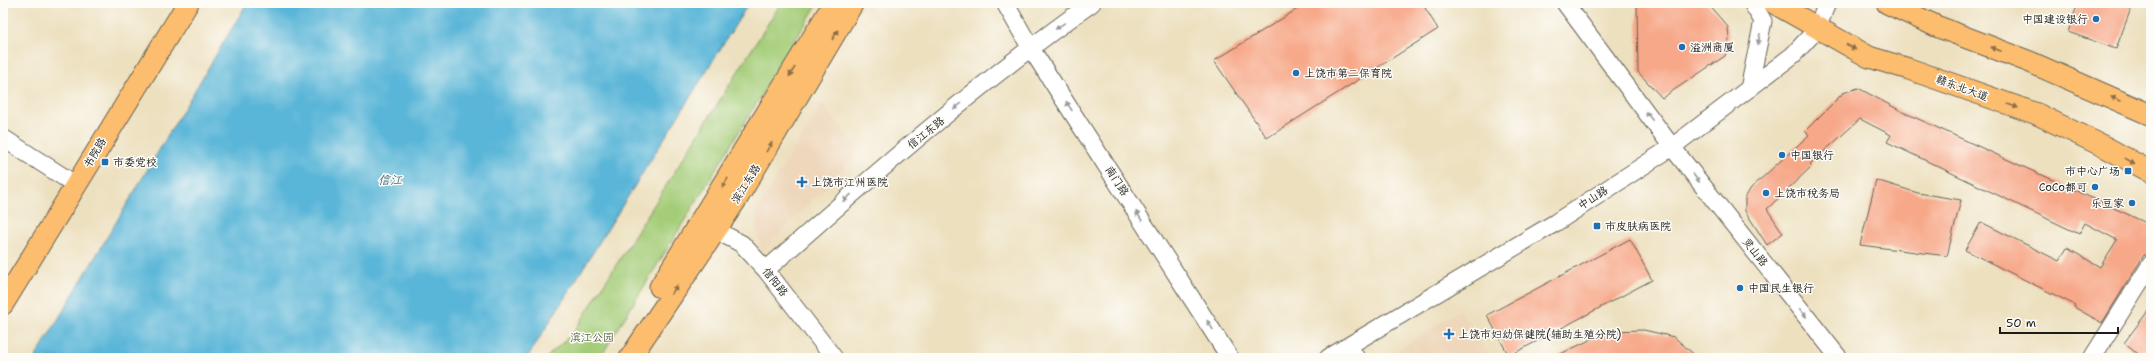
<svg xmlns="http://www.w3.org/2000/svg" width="2154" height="361" font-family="'Shantell Sans','LXGW WenKai TC',sans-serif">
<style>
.built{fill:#eed7bb}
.green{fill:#a5cd79;stroke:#60744a}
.water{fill:#5ab6d8;stroke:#3b697a}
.building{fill:#f7a889}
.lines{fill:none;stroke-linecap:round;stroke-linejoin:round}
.minor-casing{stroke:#656155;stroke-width:19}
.major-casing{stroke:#656155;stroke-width:23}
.minor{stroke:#fff;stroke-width:17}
.major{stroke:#fcbd6e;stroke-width:21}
.oneway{fill:#999}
.oneway2{fill:#8c6c45}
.poi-dot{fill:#1f6fb2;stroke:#fdfcf7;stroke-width:1.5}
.labels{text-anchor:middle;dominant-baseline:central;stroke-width:3;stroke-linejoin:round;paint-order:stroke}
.poi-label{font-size:11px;fill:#1c1c1c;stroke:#fdfcf7;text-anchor:start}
.street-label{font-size:11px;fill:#1c1c1c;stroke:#fdfcf7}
.park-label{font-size:11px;fill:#4c5a3d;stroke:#fdfcf7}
.water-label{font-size:12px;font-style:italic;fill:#386171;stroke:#fdfcf7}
</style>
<rect width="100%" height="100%" fill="#fdfcf7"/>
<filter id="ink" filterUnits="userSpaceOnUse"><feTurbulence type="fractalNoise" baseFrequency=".025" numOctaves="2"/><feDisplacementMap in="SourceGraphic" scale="8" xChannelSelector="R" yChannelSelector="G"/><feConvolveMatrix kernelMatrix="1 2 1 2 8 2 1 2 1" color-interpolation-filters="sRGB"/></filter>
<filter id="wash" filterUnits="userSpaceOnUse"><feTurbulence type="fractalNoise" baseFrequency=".012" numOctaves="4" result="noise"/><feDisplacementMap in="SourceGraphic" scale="16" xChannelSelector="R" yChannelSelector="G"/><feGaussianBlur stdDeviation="0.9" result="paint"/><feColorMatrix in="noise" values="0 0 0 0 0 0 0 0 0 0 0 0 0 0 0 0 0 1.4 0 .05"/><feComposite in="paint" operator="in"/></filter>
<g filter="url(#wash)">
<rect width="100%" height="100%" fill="#ede0bf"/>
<!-- built -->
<path class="built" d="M822,103L860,152L760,253L755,213Z
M1460,310L1491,358H1385Z"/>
<!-- green -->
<path class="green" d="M781,3H818L600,358H546L574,332Z"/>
<!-- water -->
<path class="water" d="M247,3H749L527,358H35Z"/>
<g id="blocks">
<!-- building -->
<path class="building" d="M1307,3H1422L1438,29L1267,138L1214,61Z
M1637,3H1707L1728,27L1729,39L1725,56L1662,98L1638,72Z
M2078,3H2133L2116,49L2068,32Z
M1858,88L1903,112L2151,225V250L2148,255H2144L2102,323L2074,307L2075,305L1965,250L1981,222L2059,261L2067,248L2100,267L2117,240L2085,223L2079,234L1887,142L1891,135L1860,119L1810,164L1812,166L1767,209L1783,233L1767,245L1745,211V198L1751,188L1809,135L1805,131L1843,93Z
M1876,180L1918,193L1961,200L1947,256L1860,245Z
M1630,239L1652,280L1509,356L1487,315Z
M2151,307V358H2142L2124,343Z
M1644,330L1674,337L1698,358H1552L1609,331Z"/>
</g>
</g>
<g filter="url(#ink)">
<use href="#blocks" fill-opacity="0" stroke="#656155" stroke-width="1"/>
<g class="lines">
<defs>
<path id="minor" d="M1005,3L1030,47L1230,358
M1565,3L1672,147L1839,358
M1749,89L1763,21L1752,3
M3,138L76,185
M706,225L742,244L766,270L834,358
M766,270C871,177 977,84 1092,3
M1349,346L1356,358
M1328,358L1555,223L1672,147L1793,55L1817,29L1827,3
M2092,358L2151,264"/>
<path id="major" d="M1774,3L1869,57L1909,69L2037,114L2107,148L2151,172
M1887,3L1936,26L2030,62L2151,115
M660,287L834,3
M3,304L188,3
M630,358L738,197L853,3"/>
</defs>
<!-- minor casing -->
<use href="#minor" class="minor-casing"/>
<!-- major casing -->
<use href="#major" class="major-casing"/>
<!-- minor -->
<use href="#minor" class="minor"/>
<!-- major -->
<use href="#major" class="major"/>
</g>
<!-- one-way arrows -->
<defs><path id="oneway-solid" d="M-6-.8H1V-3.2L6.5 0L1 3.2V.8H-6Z"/></defs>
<g class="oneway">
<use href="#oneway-solid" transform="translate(1060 26) rotate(145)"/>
<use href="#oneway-solid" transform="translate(1759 39) rotate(101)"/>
<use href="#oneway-solid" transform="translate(958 106) rotate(141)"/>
<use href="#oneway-solid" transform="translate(1069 106) rotate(-123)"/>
<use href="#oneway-solid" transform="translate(1649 116) rotate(-127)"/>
<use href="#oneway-solid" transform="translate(1696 178) rotate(52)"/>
<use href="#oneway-solid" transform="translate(847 198) rotate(139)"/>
<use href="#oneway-solid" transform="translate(1139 216) rotate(-123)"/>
<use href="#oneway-solid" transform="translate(1803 313) rotate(52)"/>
<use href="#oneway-solid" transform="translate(1210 325) rotate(-123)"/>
</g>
<g class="oneway2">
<use href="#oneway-solid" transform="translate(835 35) rotate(-60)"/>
<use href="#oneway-solid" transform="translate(1851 47) rotate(29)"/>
<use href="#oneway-solid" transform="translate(1996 49) rotate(-159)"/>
<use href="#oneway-solid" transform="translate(792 72) rotate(121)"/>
<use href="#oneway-solid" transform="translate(2116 99) rotate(-157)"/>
<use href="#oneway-solid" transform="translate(2013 106) rotate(20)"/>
<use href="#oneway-solid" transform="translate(769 147) rotate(-59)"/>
<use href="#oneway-solid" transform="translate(2130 161) rotate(29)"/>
<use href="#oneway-solid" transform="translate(725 183) rotate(121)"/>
<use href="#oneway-solid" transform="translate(674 290) rotate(-56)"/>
</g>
</g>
<!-- markers -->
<g class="poi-dot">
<circle cx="2096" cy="19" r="4"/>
<circle cx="1682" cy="47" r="4"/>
<circle cx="1296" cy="73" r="4"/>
<circle cx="1782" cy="155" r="4"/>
<rect x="101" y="158" width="8" height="8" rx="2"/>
<rect x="2124" y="167" width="8" height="8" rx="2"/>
<path d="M800 176h4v4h4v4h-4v4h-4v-4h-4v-4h4z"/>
<circle cx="2095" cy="187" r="4"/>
<circle cx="1766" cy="193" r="4"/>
<circle cx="2132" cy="203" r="4"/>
<rect x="1593" y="222" width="8" height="8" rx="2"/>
<circle cx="1740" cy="288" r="4"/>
<path d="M1447 328h4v4h4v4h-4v4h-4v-4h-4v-4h4z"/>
</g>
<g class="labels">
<!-- poi labels -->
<g class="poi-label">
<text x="2088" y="19" text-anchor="end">中国建设银行</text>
<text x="1690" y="47">溢洲商厦</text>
<text x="1304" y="73">上饶市第二保育院</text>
<text x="1790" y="155">中国银行</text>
<text x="113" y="162">市委党校</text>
<text x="2120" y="171" text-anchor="end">市中心广场</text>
<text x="811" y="182">上饶市江州医院</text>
<text x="2087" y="187" text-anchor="end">CoCo都可</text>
<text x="1774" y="193">上饶市税务局</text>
<text x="2124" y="203" text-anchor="end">乐豆家</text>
<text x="1605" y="226">市皮肤病医院</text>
<text x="1748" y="288">中国民生银行</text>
<text x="1458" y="334">上饶市妇幼保健院(辅助生殖分院)</text>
</g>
<!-- street labels -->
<g class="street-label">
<text transform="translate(1962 88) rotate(20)">赣东北大道</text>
<text transform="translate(926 133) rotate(-39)">信江东路</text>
<text transform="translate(95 153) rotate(-59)">书院路</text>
<text transform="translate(1117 181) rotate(57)">南门路</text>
<text transform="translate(746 184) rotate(-58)">滨江东路</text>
<text transform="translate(1593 198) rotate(-33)">中山路</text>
<text transform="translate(1755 252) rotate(52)">灵山路</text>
<text transform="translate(775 282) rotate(52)">信阳路</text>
</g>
<!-- park labels -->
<g class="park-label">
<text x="592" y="337">滨江公园</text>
</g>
<!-- water labels -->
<g class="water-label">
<text x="390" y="180">信江</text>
</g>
</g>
<!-- margin -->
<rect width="2154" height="361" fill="none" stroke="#fdfcf7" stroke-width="16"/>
<!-- scale -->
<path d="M2000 327v6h118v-6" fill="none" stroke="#1c1c1c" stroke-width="2"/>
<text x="2006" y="327" font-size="12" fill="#1c1c1c" stroke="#fdfcf7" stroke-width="3" paint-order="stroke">50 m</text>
</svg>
